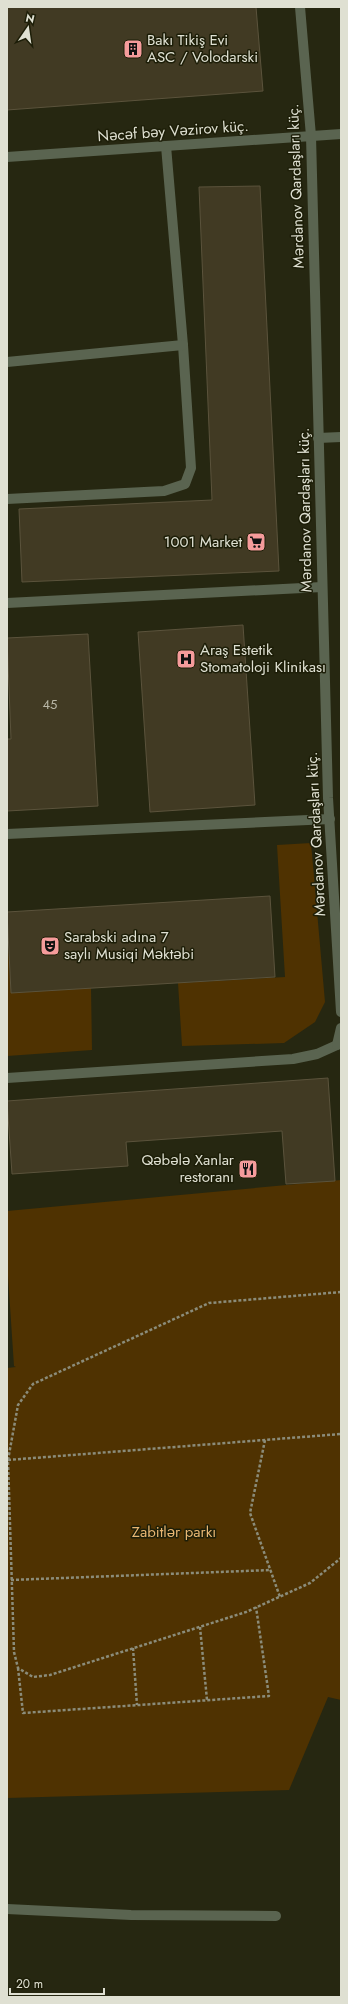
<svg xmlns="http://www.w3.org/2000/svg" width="348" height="2004" font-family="Jost,sans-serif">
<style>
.green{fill:#4f3201}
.building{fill:#413a23;stroke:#5b533c}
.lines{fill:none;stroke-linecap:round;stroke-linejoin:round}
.path{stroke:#8b8c7a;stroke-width:2.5;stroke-dasharray:3 2;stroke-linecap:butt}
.lane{stroke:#5a6450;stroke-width:10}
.street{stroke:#5a6450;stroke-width:10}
.labels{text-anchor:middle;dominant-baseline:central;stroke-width:3;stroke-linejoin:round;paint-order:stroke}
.number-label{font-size:13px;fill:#b8b6a6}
.poi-label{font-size:15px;fill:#dfe0d2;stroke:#1d1e08;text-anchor:start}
.street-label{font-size:15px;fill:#dfe0d2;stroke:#1d1e08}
.park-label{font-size:15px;fill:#e9b773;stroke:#1d1e08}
</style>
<rect width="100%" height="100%" fill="#262711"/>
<!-- green -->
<path class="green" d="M311,843L325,1002L315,1022L284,1043L182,1046L178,983L285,977L277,845Z
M7,929L11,993L91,988L92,1050L7,1056Z
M341,1180V1700L328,1697L289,1790L7,1798V1368L16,1367L14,1366L7,1261V1211Z"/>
<!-- building -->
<path class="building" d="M7,7H256L263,91L7,110Z
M260,186L279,571L22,582L19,509L212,500L199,187Z
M243,625L255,805L150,812L138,632Z
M88,634L98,806L7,811V739H11L7,638Z
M270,896L275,977L11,993L7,912Z
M328,1078L335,1181L286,1184L282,1131L126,1142L128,1166L12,1174L7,1101Z"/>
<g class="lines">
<!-- path -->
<path class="path" d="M341,1292L209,1303L33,1384L18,1405L8,1460L14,1652L18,1668L33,1677L50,1675L246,1612L310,1583L341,1558
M265,1440L250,1513L280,1597
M8,1460L341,1434
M11,1580L271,1570
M200,1627L207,1700
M133,1648L137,1705
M18,1668L23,1713L269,1696L256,1607"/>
<!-- lane -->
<path class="lane" d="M318,438L341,437
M7,499L164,491L185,484L191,468L183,345L166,146
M7,603L322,587
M7,834L330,819
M7,1078L293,1059L317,1054L337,1045
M7,1909L131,1915L276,1916"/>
<!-- street -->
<path class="street" d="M300,7L311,136L328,798L341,1012
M7,157L341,134
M7,362L183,345
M337,1045L341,1028"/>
</g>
<!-- icons -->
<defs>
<symbol id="building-square" viewBox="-11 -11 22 22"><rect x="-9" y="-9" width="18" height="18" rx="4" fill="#f59b9b" stroke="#1d1e08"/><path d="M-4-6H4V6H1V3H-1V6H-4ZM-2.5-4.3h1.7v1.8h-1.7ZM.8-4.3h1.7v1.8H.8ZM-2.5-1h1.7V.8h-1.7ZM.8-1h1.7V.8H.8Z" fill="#111"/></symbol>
<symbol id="supermarket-square" viewBox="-11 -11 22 22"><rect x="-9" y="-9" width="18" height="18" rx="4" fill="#f59b9b" stroke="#1d1e08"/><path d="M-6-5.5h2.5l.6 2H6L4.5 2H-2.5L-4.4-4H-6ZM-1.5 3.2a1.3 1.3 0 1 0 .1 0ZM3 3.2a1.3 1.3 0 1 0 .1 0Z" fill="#111"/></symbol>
<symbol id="hospital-square" viewBox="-11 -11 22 22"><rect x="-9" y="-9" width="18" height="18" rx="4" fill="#f59b9b" stroke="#1d1e08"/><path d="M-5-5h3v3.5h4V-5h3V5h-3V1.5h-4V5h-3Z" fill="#111"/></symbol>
<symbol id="theatre-square" viewBox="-11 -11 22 22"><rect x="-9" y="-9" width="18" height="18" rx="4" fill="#f59b9b" stroke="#1d1e08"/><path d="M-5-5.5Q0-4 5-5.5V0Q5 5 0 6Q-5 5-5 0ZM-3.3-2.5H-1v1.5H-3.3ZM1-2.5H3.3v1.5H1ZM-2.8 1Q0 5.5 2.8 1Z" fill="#111"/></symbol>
<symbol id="restaurant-square" viewBox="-11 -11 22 22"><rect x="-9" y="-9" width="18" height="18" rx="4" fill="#f59b9b" stroke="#1d1e08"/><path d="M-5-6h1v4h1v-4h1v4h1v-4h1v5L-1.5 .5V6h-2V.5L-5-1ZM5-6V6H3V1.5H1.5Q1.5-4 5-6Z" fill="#111"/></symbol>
</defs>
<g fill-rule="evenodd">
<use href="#building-square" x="122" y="38" width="22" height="22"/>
<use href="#supermarket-square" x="245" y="531" width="22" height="22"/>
<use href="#hospital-square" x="175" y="648" width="22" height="22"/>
<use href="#theatre-square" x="39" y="935" width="22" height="22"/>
<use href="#restaurant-square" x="237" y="1158" width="22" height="22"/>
</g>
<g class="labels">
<!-- number labels -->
<g class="number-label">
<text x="50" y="704">45</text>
</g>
<!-- poi labels -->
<g class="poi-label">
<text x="147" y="40">Bakı Tikiş Evi<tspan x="147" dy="17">ASC / Volodarski</tspan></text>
<text x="242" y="542" text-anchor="end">1001 Market</text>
<text x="200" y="650">Araş Estetik<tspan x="200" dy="17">Stomatoloji Klinikası</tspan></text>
<text x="64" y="937">Sarabski adına 7<tspan x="64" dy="17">saylı Musiqi Məktəbi</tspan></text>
<text x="234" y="1160" text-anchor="end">Qəbələ Xanlar<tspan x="234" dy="17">restoranı</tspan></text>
</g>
<!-- street labels -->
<g class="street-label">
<text transform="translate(173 131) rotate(-4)">Nəcəf bəy Vəzirov küç.</text>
<text transform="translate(296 186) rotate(-92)">Mərdanov Qardaşları küç.</text>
<text transform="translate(305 510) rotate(-91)">Mərdanov Qardaşları küç.</text>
<text transform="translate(316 834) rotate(-93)">Mərdanov Qardaşları küç.</text>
</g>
<!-- park labels -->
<g class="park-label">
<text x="174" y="1532">Zabitlər parkı</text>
</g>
</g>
<!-- border -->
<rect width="348" height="2004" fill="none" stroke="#dfe0d2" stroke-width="16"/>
<!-- north arrow -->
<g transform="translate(28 28) rotate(13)" stroke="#1d1e08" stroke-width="3" paint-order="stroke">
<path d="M0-3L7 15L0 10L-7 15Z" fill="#dfe0d2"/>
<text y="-6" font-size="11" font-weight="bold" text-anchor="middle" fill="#dfe0d2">N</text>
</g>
<!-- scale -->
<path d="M10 1988v6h94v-6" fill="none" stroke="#dfe0d2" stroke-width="2"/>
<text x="16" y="1988" font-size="12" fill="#dfe0d2" stroke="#1d1e08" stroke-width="3" paint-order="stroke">20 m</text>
</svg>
